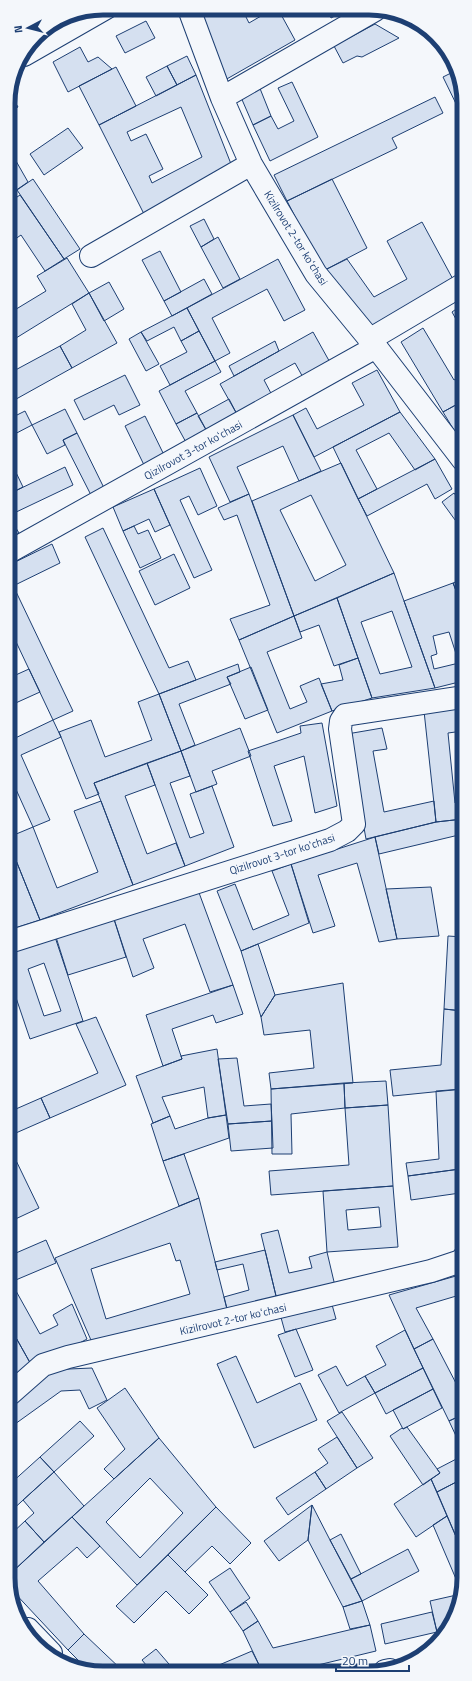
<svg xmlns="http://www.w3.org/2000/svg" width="472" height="1681" font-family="'Titillium Web',sans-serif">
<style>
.building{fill:#d5e0f0;stroke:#1d3f73;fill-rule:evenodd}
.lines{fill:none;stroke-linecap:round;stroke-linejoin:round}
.street-casing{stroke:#1d3f73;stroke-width:24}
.secondary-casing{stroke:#1d3f73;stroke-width:24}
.street{stroke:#f4f7fb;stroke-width:22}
.secondary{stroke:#f4f7fb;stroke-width:22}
.labels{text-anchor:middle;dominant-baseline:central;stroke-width:3;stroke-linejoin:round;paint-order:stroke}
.street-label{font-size:11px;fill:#1d3f73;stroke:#f4f7fb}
.rim{fill:none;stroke:#1d3f73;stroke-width:5}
</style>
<rect width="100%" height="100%" fill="#f4f7fb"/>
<!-- building -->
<path class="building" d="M200,9H242L249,23L273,9H278L295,40L225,80Z
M327,9L347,10L331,18Z
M146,21L155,38L125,53L116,36Z
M375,24L399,38L362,57L357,56L343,63L334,46Z
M80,47L88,62L98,57L112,69L68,92L53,62Z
M187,56L196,75L177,85L167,66Z
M167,66L177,85L156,96L146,77Z
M116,67L136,106L99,125L79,86Z
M455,71L462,85V116L443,77Z
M196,75L233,169L144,214L99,125ZM181,107L202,157L152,183L149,176L163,169L146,134L131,141L127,132Z
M292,82L318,137L270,161L253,125L271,116L278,129L294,121L278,88Z
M259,86L271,116L253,125L240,95Z
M9,92L18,107L8,112V97Z
M435,97L443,113L392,138L397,148L287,201L274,175Z
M68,128L83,148L44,175L30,154Z
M8,147L28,182L12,193L8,186Z
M33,179L80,249L64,259L17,190Z
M332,179L367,248L323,271L287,201Z
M20,195L64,259L45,271L21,235L8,244V203Z
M204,219L214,239L201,247L190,226Z
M422,222L455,283L368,330L323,271L347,259L374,297L407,279L387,241Z
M218,237L240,279L223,288L201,247Z
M160,251L181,292L164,301L142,260Z
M67,258L89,293L8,343V314L46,291L37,276Z
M278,259L305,310L284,321L267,289L212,318L230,353L215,361L187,308Z
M204,279L212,294L172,316L164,301Z
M109,282L124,309L104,321L89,293Z
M89,293L117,343L72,368L60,346L86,330L72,304Z
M462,305V330L452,312Z
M187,308L199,331L181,341L174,327L147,341L141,332Z
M423,328L454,380L463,375V401L443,412L401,342Z
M199,331L215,361L170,385L160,366L187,352L181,341Z
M141,332L159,364L146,371L129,339Z
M313,332L332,366L305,381L295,363L264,380L274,399L239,418L220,384Z
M275,341L279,351L234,376L229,366Z
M60,346L72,368L9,403L8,374Z
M215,361L221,372L185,391L197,413L176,424L159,391Z
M377,370L400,412L314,457L293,415L306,408L317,429L364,405L352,383Z
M125,375L140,405L119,415L114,405L84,420L74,400Z
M229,399L239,418L209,435L198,416Z
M463,401V445L443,412Z
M65,409L77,433L63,440L65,445L47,454L32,425Z
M25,411L32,425L9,437V419Z
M400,412L435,459L415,470L389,433L356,450L377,489L358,499L333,447Z
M197,413L209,435L188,446L176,424Z
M293,415L321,471L299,481L283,446L237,467L249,494L230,502L209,457Z
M145,416L165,457L145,467L125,426Z
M77,433L106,492L93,499L63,440Z
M9,458L23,487L9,494Z
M435,459L452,489L435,499L427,484L367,516L358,499Z
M341,463L394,573L294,616L252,501ZM311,495L346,565L315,581L280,510Z
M65,467L73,485L12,514L9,507V494Z
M200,468L217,506L198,515L189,496L180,500L212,570L194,578L154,489Z
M154,489L170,525L155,532L149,519L123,531L113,507Z
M454,493L463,505V520L458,524L442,502Z
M249,494L294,616L239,640L230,619L270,605L237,515L224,520L218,508Z
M11,520L19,533L9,540V522Z
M134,526L138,534L148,530L161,558L140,568L123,531Z
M103,528L169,668L188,661L196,680L159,694L85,537Z
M52,544L60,563L13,586L9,577V565Z
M174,554L190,588L155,605L139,571Z
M394,573L435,688L372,698L337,598ZM392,611L412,667L380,674L361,622Z
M9,577L73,711L53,720L9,627Z
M463,579V608L453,583Z
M453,583L463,608V681L435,688L404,601ZM449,632L459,663L434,669L431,656L437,654L433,636Z
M337,598L358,658L334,666L319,625L300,632L294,616Z
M294,616L302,638L267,652L290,709L307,702L300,686L319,678L332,711L277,733L239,640Z
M358,658L372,698L332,711L321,684L343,680L339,665Z
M238,664L240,672L227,677L231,684L179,704L195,745L181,751L159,694Z
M251,667L268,710L245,719L227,677Z
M29,669L40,692L9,706V678Z
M159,694L181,751L94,783L99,794L86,799L59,732L91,720L105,757L152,740L138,702Z
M463,707V731L448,733L455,803L463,802V819L436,822L424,711Z
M53,720L61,737L21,755L50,820L33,827L9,774V741Z
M322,723L337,806L315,813L304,756L274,766L292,821L273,826L248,751L301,733L300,726Z
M240,728L251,756L212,771L217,784L196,792L181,751Z
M382,728L387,749L373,751L384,812L434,801L436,822L366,839L347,734Z
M181,751L190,776L170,783L190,838L204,833L190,794L212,786L234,847L185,866L147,763Z
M147,763L155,785L125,796L147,854L176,843L185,866L133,885L94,783Z
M101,801L133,885L40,920L9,843V837L33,827L57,888L98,872L74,811Z
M463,819V834L379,854L375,837L436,822Z
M375,837L397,939L379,942L357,863L318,875L335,926L313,933L291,864Z
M9,843L40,920L9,930V905L15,904L9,891Z
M291,864L309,923L241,951L217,891L235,884L253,930L289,915L272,871Z
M431,887L439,936L397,939L386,889Z
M198,890L233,985L210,992L185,924L143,939L154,968L133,977L113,916Z
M113,916L126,957L68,975L55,934Z
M54,934L83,1021L30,1039L9,977V949ZM44,963L61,1011L44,1016L28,969Z
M448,936L463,937V1011L444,1009Z
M258,944L275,995L261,1017L241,951Z
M343,983L353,1083L271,1089L269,1073L314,1068L310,1030L264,1035L261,1017L275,995Z
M233,985L243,1014L216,1023L213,1015L172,1029L182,1059L163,1066L146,1015Z
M444,1009L463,1011V1089L393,1096L390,1070L441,1065Z
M96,1017L126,1085L50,1118L41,1098L98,1073L76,1024Z
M217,1049L226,1115L208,1118L204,1087L162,1097L170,1116L153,1123L136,1076L182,1059L181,1056Z
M237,1058L244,1106L271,1104L272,1121L228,1124L218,1059Z
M386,1081L388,1105L345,1108L344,1083Z
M344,1083L345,1108L291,1114L292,1154H272L271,1089Z
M463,1089L460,1169L408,1176L406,1163L439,1159L436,1091Z
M41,1098L50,1118L9,1136V1112Z
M388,1105L393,1186L271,1195L269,1171L349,1165L345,1108Z
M226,1115L229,1138L163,1161L151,1124L170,1116L175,1129L208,1118Z
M272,1121L273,1148L231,1151L228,1124Z
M9,1146L39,1208L9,1222Z
M184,1154L199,1198L179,1206L163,1161Z
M460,1169V1193L411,1200L408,1176Z
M393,1186L398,1247L327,1252L323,1191ZM379,1207L381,1227L348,1230L346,1210Z
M199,1198L228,1313L94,1347L55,1258ZM170,1243L176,1261L180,1260L190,1294L106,1319L91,1269Z
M278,1230L289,1273L312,1268L309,1257L327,1252L335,1286L277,1300L261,1234Z
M46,1240L56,1263L11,1282L40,1334L58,1325L53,1315L72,1304L87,1339L33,1368L10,1327L9,1256Z
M265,1250L277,1300L228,1313L224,1297L249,1290L243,1264L217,1270L215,1262Z
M463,1274V1295V1294L416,1308L433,1339L414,1349L389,1295Z
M331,1301L336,1319L285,1332L280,1314Z
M10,1327L33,1368L10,1386Z
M296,1329L313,1370L295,1377L278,1335Z
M405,1330L423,1368L375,1393L365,1376L386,1365L376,1346Z
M433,1339L459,1389L464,1387V1414L449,1421L414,1349Z
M236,1356L257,1403L300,1383L317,1420L254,1448L217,1364Z
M336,1366L347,1386L365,1376L375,1393L339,1413L318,1375Z
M92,1368L107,1400L89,1409L80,1390L61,1391L15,1424L10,1418V1397L46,1370Z
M423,1368L433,1389L386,1414L375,1393Z
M125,1388L159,1438L114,1479L104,1469L125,1449L97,1408Z
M433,1389L442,1408L403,1429L393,1410Z
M342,1412L373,1458L357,1468L327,1421Z
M464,1414V1453L449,1421Z
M80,1421L94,1436L54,1472L40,1457Z
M407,1427L440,1473L423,1485L390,1436L402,1428L403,1429Z
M337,1437L357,1468L326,1489L315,1472L328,1463L318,1449Z
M159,1438L216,1507L137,1585L72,1517ZM150,1478L183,1513L140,1558L106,1522Z
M464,1455V1478L437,1492L431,1479L440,1473L437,1469Z
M40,1457L54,1472L10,1512V1484Z
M54,1472L84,1506L44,1542L25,1521L34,1513L23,1500Z
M315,1472L326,1489L288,1515L276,1498Z
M464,1478L463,1501L464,1555L437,1492Z
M431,1479L447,1516L416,1537L394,1504Z
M312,1505L308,1540L279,1561L264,1541Z
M312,1505L330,1540L362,1601L343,1607L308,1540Z
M216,1507L251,1543L230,1564L212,1546L185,1572L168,1555Z
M447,1516L464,1555V1584L462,1593L433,1525Z
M72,1517L100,1546L87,1558L77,1547L38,1581L84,1634L68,1650L10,1588V1574Z
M25,1521L44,1542L10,1574V1535Z
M341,1534L361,1574L351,1579L330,1540Z
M408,1549L419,1571L362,1601L351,1579Z
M168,1555L208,1595L189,1614L166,1591L134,1623L116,1606Z
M230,1568L250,1598L230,1612L209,1582Z
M461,1594L457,1614L447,1630L437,1632L430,1601Z
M362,1601L370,1625L350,1629L343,1607Z
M246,1602L258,1621L243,1631L230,1612Z
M432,1612L437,1632L385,1644L381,1624Z
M258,1621L273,1648L370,1625L376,1651L293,1671H262L243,1631Z
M84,1634L123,1671H89L68,1650Z
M156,1649L175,1671H151L142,1660Z
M252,1651L261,1669L257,1671H205Z"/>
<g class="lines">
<defs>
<path id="street" d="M189,9L222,98L251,164L316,274L376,347L463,460
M24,55L106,8
M222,98L375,10
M91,256L251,164
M369,340L462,285
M9,552L376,347
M9,942L330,840L347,831L354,824L340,729L341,721L345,715L463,697
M10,1394L43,1365L68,1357L431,1271L461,1261L463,1258"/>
<path id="secondary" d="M28,1629L51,1653
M385,1671L390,1670"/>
</defs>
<!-- street casing -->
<use href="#street" class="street-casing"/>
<!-- secondary casing -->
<use href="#secondary" class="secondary-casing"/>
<!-- street -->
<use href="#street" class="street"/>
<!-- secondary -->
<use href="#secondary" class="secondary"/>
</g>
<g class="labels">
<!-- street labels -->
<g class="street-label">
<text transform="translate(296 238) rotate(58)">Kizilrovot 2-tor koʻchasi</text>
<text transform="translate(193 450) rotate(-29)">Qizilrovot 3-tor koʻchasi</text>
<text transform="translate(282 854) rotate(-18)">Qizilrovot 3-tor koʻchasi</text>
<text transform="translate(233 1319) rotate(-13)">Kizilrovot 2-tor koʻchasi</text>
</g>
</g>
<!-- crop -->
<path d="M0 0H472V1681H0ZM103 15H369A88 88 0 0 1 457 103V1578A88 88 0 0 1 369 1666H103A88 88 0 0 1 15 1578V103A88 88 0 0 1 103 15Z" fill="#f4f7fb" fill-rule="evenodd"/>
<path class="rim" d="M103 15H369A88 88 0 0 1 457 103V1578A88 88 0 0 1 369 1666H103A88 88 0 0 1 15 1578V103A88 88 0 0 1 103 15Z"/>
<!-- north arrow -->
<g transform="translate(28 28) rotate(263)" stroke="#f4f7fb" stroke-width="3" paint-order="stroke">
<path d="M0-3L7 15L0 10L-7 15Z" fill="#1d3f73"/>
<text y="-6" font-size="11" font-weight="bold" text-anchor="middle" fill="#1d3f73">N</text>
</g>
<!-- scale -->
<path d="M336 1665v6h73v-6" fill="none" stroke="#1d3f73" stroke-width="2"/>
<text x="342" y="1665" font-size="12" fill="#1d3f73" stroke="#f4f7fb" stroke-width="3" paint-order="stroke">20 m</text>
</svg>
